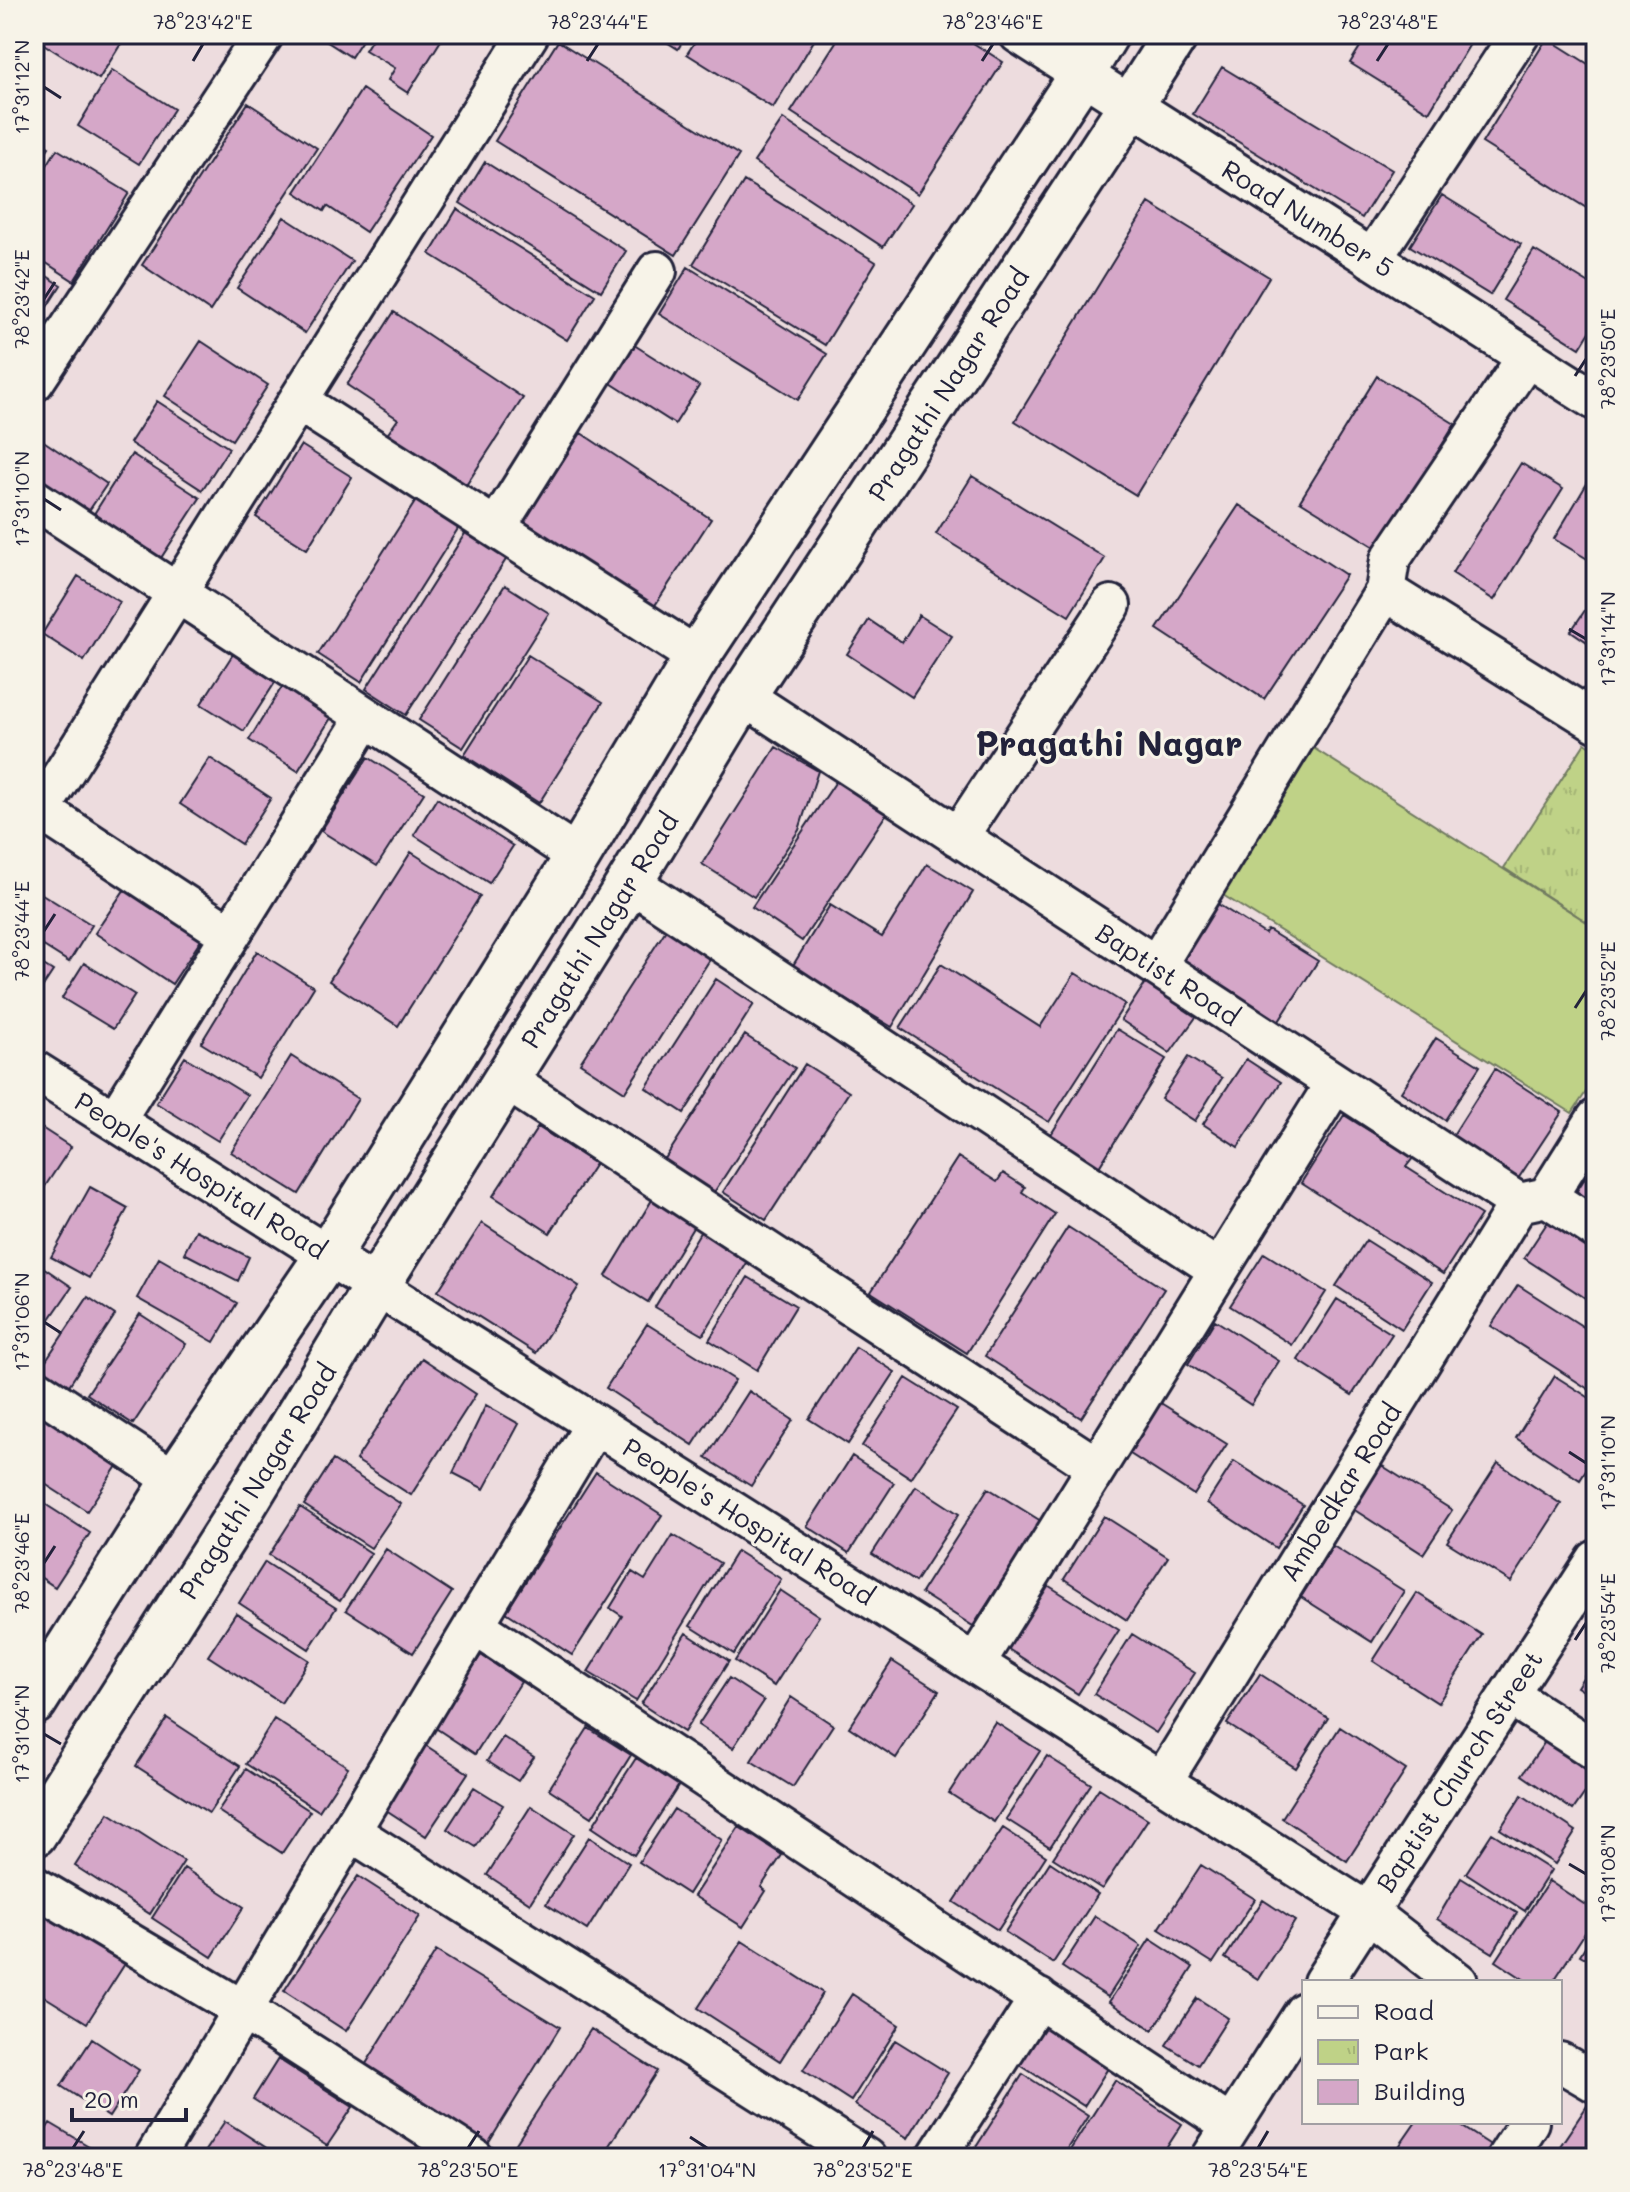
<svg xmlns="http://www.w3.org/2000/svg" width="1630" height="2192" font-family="Mali,sans-serif">
<style>
.park{fill:url(#park-tufts);stroke:#707a61;stroke-width:2}
.pitch{fill:#bfd287;stroke:#707a61;stroke-width:2}
.building{fill:#d5a7c8;stroke:#22223b;stroke-width:2}
.lines{fill:none;stroke-linecap:round;stroke-linejoin:round}
.minor-casing{stroke:#22223b;stroke-width:44}
.major-casing{stroke:#22223b;stroke-width:50}
.minor{stroke:#f7f3e8;stroke-width:38}
.major{stroke:#f7f3e8;stroke-width:44}
.ticks{fill:none;stroke:#22223b;stroke-width:3}
.labels{text-anchor:middle;dominant-baseline:central;stroke-width:6;stroke-linejoin:round;paint-order:stroke}
.street-label{font-size:26px;fill:#22223b;stroke:#f7f3e8}
.district-label{font-size:34px;font-weight:bold;fill:#22223b;stroke:#f7f3e8}
.neatline{fill:none;stroke:#22223b;stroke-width:3}
.ticks-label{font-size:20px;text-anchor:middle;fill:#22223b}
</style>
<defs>
<pattern id="park-tufts" width="24" height="20" patternUnits="userSpaceOnUse" patternTransform="scale(2)"><rect width="24" height="20" fill="#bfd287"/><path d="M3 7l-1-3M5 7V3M7 7l1-3M15 17l-1-3M17 17v-4M19 17l1-3" fill="none" stroke="#a4b475"/></pattern>
</defs>
<rect width="100%" height="100%" fill="#eddcde"/>
<filter id="ink" filterUnits="userSpaceOnUse"><feTurbulence type="fractalNoise" baseFrequency=".0125" numOctaves="2"/><feDisplacementMap in="SourceGraphic" scale="16" xChannelSelector="R" yChannelSelector="G"/><feConvolveMatrix kernelMatrix="1 2 1 2 8 2 1 2 1" color-interpolation-filters="sRGB"/></filter>
<g filter="url(#ink)">
<!-- park -->
<path class="park" d="M1585,743L1596,750V928L1504,868Z"/>
<!-- pitch -->
<path class="pitch" d="M1307,744L1596,928V1077L1572,1113L1218,892Z"/>
<!-- building -->
<path class="building" d="M34,34H127L99,79L34,38Z
M315,34H366L351,57Z
M375,34H445L408,93L388,80L395,68L365,50Z
M654,34H687L678,49Z
M700,34H818L773,108L687,54Z
M841,34H959L1003,62L918,194L791,112Z
M1368,34H1476L1429,112L1350,63Z
M1578,34H1596V45Z
M1547,38L1596,69V214L1482,143Z
M558,41L739,155L676,255L495,141Z
M1222,67L1392,170L1362,218L1193,114Z
M112,70L174,109L139,164L78,126Z
M362,89L431,135L366,232L327,206L324,211L295,192Z
M248,103L317,148L210,311L142,265Z
M783,119L912,204L883,247L754,162Z
M34,138L49,147L34,170Z
M57,149L129,193L74,281L34,255V186Z
M485,162L626,251L601,291L460,203Z
M744,181L876,262L825,345L693,264Z
M1442,195L1521,244L1490,295L1410,246Z
M1149,203L1269,277L1136,495L1015,421Z
M457,209L595,295L567,340L430,254Z
M284,217L352,261L305,333L237,288Z
M1534,250L1596,288V322L1580,348L1503,300Z
M688,267L827,354L798,400L659,314Z
M34,268L61,285L34,327Z
M394,312L523,398L461,493L382,442L398,419L347,385Z
M201,341L268,385L232,440L165,396Z
M631,343L699,386L675,424L606,380Z
M1377,376L1455,424L1378,549L1300,501Z
M157,401L229,448L202,490L130,443Z
M581,433L711,519L650,613L520,527Z
M42,440L107,484L82,521L34,490V451Z
M301,445L352,477L307,549L256,517Z
M132,454L200,498L159,561L92,517Z
M1521,463L1563,489L1494,600L1452,573Z
M1595,470L1596,471V564L1554,539Z
M972,476L1105,558L1069,616L936,534Z
M424,488L466,516L361,682L318,654Z
M1239,505L1346,575L1264,699L1157,629Z
M466,532L507,558L406,715L366,689Z
M78,576L120,602L84,661L42,634Z
M505,585L549,613L463,748L419,720Z
M1596,594V648L1571,631Z
M919,615L952,636L912,697L847,654L869,620L902,642Z
M233,654L276,681L244,731L201,704Z
M528,655L603,702L539,803L464,755Z
M290,674L339,705L298,771L249,740Z
M776,747L818,771L799,830L754,897L702,864Z
M368,757L424,793L377,866L321,831Z
M210,758L271,798L241,844L180,804Z
M843,771L893,804L802,941L752,907Z
M437,798L513,846L489,883L414,835Z
M411,852L480,896L398,1026L329,981Z
M927,864L973,892L892,1027L792,967L830,905L882,937Z
M131,880L207,931L172,984L95,933Z
M34,889L92,925L69,962L34,940Z
M1213,901L1265,934L1268,930L1318,961L1270,1035L1169,970Z
M671,922L716,950L625,1092L580,1063Z
M257,951L314,987L258,1078L201,1043Z
M34,959L53,971L34,1000Z
M84,963L135,995L113,1029L62,998Z
M941,964L1040,1027L1075,973L1125,1004L1049,1122L900,1028Z
M716,979L754,1004L684,1113L646,1088Z
M1148,979L1199,1013L1170,1053L1121,1020Z
M1117,1029L1166,1059L1099,1167L1050,1136Z
M745,1035L795,1068L711,1197L661,1165Z
M1436,1038L1480,1066L1445,1120L1401,1092Z
M291,1056L358,1099L299,1194L231,1152Z
M185,1057L247,1095L218,1141L156,1103Z
M1188,1057L1222,1078L1195,1121L1161,1099Z
M1246,1059L1281,1082L1238,1147L1203,1124Z
M805,1064L849,1092L766,1220L723,1192Z
M1495,1069L1562,1112L1514,1185L1448,1143Z
M1344,1115L1413,1158L1406,1167L1481,1215L1443,1274L1301,1183Z
M34,1123L71,1147L34,1203Z
M538,1127L595,1164L550,1233L493,1196Z
M958,1157L997,1182L1003,1173L1025,1187L1022,1192L1055,1214L967,1353L871,1292Z
M1596,1161V1216L1571,1200Z
M90,1187L128,1208L89,1278L51,1257Z
M655,1195L697,1221L648,1302L606,1276Z
M1555,1211L1596,1237V1298L1593,1303L1524,1258Z
M482,1223L579,1286L536,1353L438,1291Z
M705,1224L753,1253L703,1335L655,1307Z
M1068,1227L1164,1289L1081,1418L985,1356Z
M196,1230L249,1257L238,1281L184,1253Z
M1366,1240L1432,1282L1402,1329L1336,1286Z
M1264,1253L1326,1292L1292,1345L1230,1306Z
M159,1258L237,1303L214,1342L137,1298Z
M34,1261L72,1287L34,1342Z
M748,1277L796,1306L757,1370L709,1340Z
M1518,1285L1596,1335V1394L1491,1326Z
M88,1297L115,1315L66,1390L38,1372Z
M1337,1299L1392,1334L1352,1395L1298,1360Z
M140,1314L186,1344L133,1424L87,1394Z
M1215,1320L1279,1361L1251,1405L1188,1364Z
M647,1324L735,1380L693,1445L606,1388Z
M856,1347L895,1372L848,1444L809,1419Z
M422,1358L476,1394L411,1495L356,1460Z
M1555,1376L1596,1402V1455L1580,1480L1516,1438Z
M906,1378L957,1410L911,1478L862,1446Z
M749,1391L793,1420L751,1486L706,1458Z
M1159,1402L1227,1444L1194,1495L1127,1452Z
M486,1405L519,1424L484,1489L453,1473Z
M45,1416L119,1463L87,1511L34,1477V1432Z
M852,1456L894,1483L849,1553L807,1526Z
M333,1460L401,1504L371,1548L304,1505Z
M1234,1461L1303,1505L1276,1548L1207,1503Z
M1498,1463L1561,1504L1511,1582L1447,1542Z
M1381,1465L1452,1510L1423,1554L1353,1509Z
M596,1472L662,1515L572,1655L506,1612Z
M916,1486L959,1514L915,1582L872,1554Z
M988,1488L1041,1521L973,1626L921,1593Z
M34,1497L90,1533L55,1587L34,1573Z
M300,1507L371,1553L340,1601L269,1555Z
M1104,1516L1168,1557L1127,1620L1064,1579Z
M673,1535L720,1563L636,1701L588,1672L622,1616L610,1608L632,1572L645,1580Z
M1333,1546L1404,1591L1372,1642L1301,1597Z
M386,1549L452,1592L413,1653L346,1610Z
M737,1551L781,1579L734,1654L690,1626Z
M265,1562L336,1608L309,1649L239,1603Z
M1046,1584L1119,1630L1078,1694L1005,1647Z
M780,1590L819,1616L774,1686L735,1661Z
M1417,1593L1482,1635L1438,1703L1373,1661Z
M236,1613L309,1660L281,1703L208,1656Z
M686,1633L729,1661L684,1732L641,1704Z
M1132,1634L1195,1673L1156,1733L1094,1694Z
M481,1655L521,1682L475,1754L434,1727Z
M1596,1657V1699L1577,1687Z
M892,1661L939,1691L896,1758L849,1727Z
M1260,1674L1328,1718L1296,1768L1227,1724Z
M729,1678L764,1701L733,1748L698,1725Z
M791,1697L833,1725L793,1787L751,1761Z
M167,1718L240,1766L209,1813L136,1766Z
M274,1719L348,1767L319,1811L246,1764Z
M995,1722L1040,1751L994,1822L949,1793Z
M1340,1727L1406,1770L1347,1861L1282,1818Z
M588,1728L631,1755L592,1817L549,1789Z
M1551,1733L1596,1764V1777L1573,1810L1522,1775Z
M503,1737L534,1757L518,1781L487,1761Z
M419,1741L468,1773L426,1836L377,1804Z
M1047,1756L1091,1784L1050,1847L1006,1819Z
M636,1758L679,1785L634,1855L592,1827Z
M246,1769L310,1811L282,1853L218,1811Z
M474,1787L503,1805L476,1847L447,1829Z
M1099,1788L1148,1819L1102,1889L1053,1858Z
M1522,1795L1576,1831L1555,1864L1500,1829Z
M531,1806L574,1834L530,1903L487,1875Z
M674,1809L722,1840L688,1894L639,1862Z
M109,1813L184,1861L150,1914L75,1866Z
M739,1827L782,1855L761,1887L766,1891L743,1927L694,1896Z
M1003,1828L1046,1856L998,1930L954,1902Z
M1492,1833L1551,1870L1525,1911L1466,1873Z
M589,1837L629,1863L587,1930L546,1904Z
M1050,1862L1098,1894L1053,1963L1005,1932Z
M1201,1865L1255,1899L1213,1963L1159,1929Z
M184,1868L244,1907L212,1957L152,1918Z
M358,1876L420,1916L346,2031L284,1991Z
M1461,1878L1517,1913L1493,1953L1437,1919Z
M1549,1881L1596,1912V1916L1553,1982H1528L1496,1961Z
M1263,1900L1295,1921L1258,1979L1225,1958Z
M47,1907L128,1959L87,2023L34,1990V1927Z
M1095,1916L1141,1946L1108,1997L1062,1967Z
M1596,1928V1964L1580,1955Z
M1150,1939L1193,1967L1153,2030L1109,2002Z
M742,1941L823,1993L780,2061L698,2008Z
M436,1951L560,2027L488,2144L364,2067Z
M852,1994L899,2025L851,2101L803,2070Z
M1197,1998L1228,2018L1198,2065L1166,2045Z
M1047,2022L1112,2062L1084,2106L1020,2065Z
M591,2029L657,2071L601,2158H522L511,2151Z
M92,2039L139,2070L109,2117L61,2086Z
M895,2040L948,2073L908,2138L855,2105Z
M278,2059L353,2107L327,2146L253,2099Z
M1023,2074L1088,2116L1061,2158H969Z
M1115,2080L1182,2124L1160,2158H1065Z
M1591,2100L1596,2104V2158H1552Z
M225,2121L282,2158H200Z
M1416,2122H1455L1492,2146L1484,2158H1391Z
M50,2123L109,2158H34V2149Z"/>
<g class="lines">
<defs>
<path id="minor" d="M1019,34L1596,401
M1372,259L1520,34
M34,382L264,34
M298,401L697,657
M34,499L578,856
M496,528L657,271
M1385,591L1596,722
M743,696L1519,1203L1547,1197L1596,1229
M34,806L229,934
M34,820L529,34
M958,837L1111,605
M630,882L1219,1270
M1156,966L1385,591L1390,560L1527,357
M34,1070L1368,1912L1458,1982
M506,1080L1097,1467
M115,1121L366,717
M1547,1197L1596,1119
M34,1387L175,1480
M474,1625L1231,2126
M975,1664L1335,1083
M1509,1695L1596,1751
M1162,1782L1519,1203
M350,1831L866,2158
M34,1886L243,2010L474,2158
M1323,1982L1596,1560
M1560,2062L1596,2083
M154,2158L595,1424
M936,2158L1039,1998
M1211,2158L1304,2012
M1506,2158L1529,2122"/>
<path id="major" d="M34,1702L175,1480L328,1255L578,856L697,657L1082,74L1106,34
M34,1834L239,1513L376,1287L630,882L743,696L1131,105L1176,34"/>
</defs>
<!-- minor casing -->
<use href="#minor" class="minor-casing"/>
<!-- major casing -->
<use href="#major" class="major-casing"/>
<!-- minor -->
<use href="#minor" class="minor"/>
<!-- major -->
<use href="#major" class="major"/>
</g>
</g>
<!-- ticks -->
<path class="ticks" d="M193,61L203,44M587,61L598,44M982,61L993,44M1377,61L1388,44M44,87L61,98M44,299L55,282M1575,376L1586,359M44,499L61,510M1569,629L1586,639M44,931L55,914M1575,1008L1586,991M44,1322L61,1333M1569,1452L1586,1463M44,1563L55,1546M1575,1640L1586,1623M44,1734L61,1744M1569,1864L1586,1874M690,2137L707,2148M73,2148L84,2131M468,2148L479,2131M863,2148L873,2131M1258,2148L1268,2131"/>
<g class="labels">
<!-- street labels -->
<g class="street-label">
<text transform="translate(1308 218) rotate(32)">Road Number 5</text>
<text transform="translate(948 384) rotate(-57)">Pragathi Nagar Road</text>
<text transform="translate(599 930) rotate(-58)">Pragathi Nagar Road</text>
<text transform="translate(1168 974) rotate(33)">Baptist Road</text>
<text transform="translate(201 1175) rotate(32)">People's Hospital Road</text>
<text transform="translate(257 1481) rotate(-58)">Pragathi Nagar Road</text>
<text transform="translate(1340 1492) rotate(-58)">Ambedkar Road</text>
<text transform="translate(749 1521) rotate(32)">People's Hospital Road</text>
<text transform="translate(1459 1771) rotate(-57)">Baptist Church Street</text>
</g>
<!-- district labels -->
<g class="district-label">
<text x="1109" y="742">Pragathi Nagar</text>
</g>
</g>
<!-- margin -->
<rect width="1630" height="2192" fill="none" stroke="#f7f3e8" stroke-width="88"/>
<!-- legend -->
<rect x="1302" y="1980" width="260" height="144" fill="#f7f3e8" stroke="#a29fa3" stroke-width="2"/>
<rect x="1318" y="2006" width="40" height="12" fill="#f7f3e8" stroke="#a29fa3" stroke-width="2"/>
<text x="1374" y="2020" font-size="24" fill="#22223b">Road</text>
<rect x="1318" y="2040" width="40" height="24" fill="url(#park-tufts)" stroke="#a29fa3" stroke-width="2"/>
<text x="1374" y="2060" font-size="24" fill="#22223b">Park</text>
<rect x="1318" y="2080" width="40" height="24" fill="#d5a7c8" stroke="#a29fa3" stroke-width="2"/>
<text x="1374" y="2100" font-size="24" fill="#22223b">Building</text>
<!-- scale -->
<path d="M72 2108v12h114v-12" fill="none" stroke="#22223b" stroke-width="4"/>
<text x="84" y="2108" font-size="24" fill="#22223b" stroke="#f7f3e8" stroke-width="6" paint-order="stroke">20 m</text>
<rect x="44" y="44" width="1542" height="2104" class="neatline"/>
<g class="ticks-label">
<text x="203" y="29">78°23'42"E</text>
<text x="598" y="29">78°23'44"E</text>
<text x="993" y="29">78°23'46"E</text>
<text x="1388" y="29">78°23'48"E</text>
<text transform="translate(22 87) rotate(-90)" y="7">17°31'12"N</text>
<text transform="translate(22 299) rotate(-90)" y="7">78°23'42"E</text>
<text transform="translate(1608 359) rotate(-90)" y="7">78°23'50"E</text>
<text transform="translate(22 499) rotate(-90)" y="7">17°31'10"N</text>
<text transform="translate(1608 639) rotate(-90)" y="7">17°31'14"N</text>
<text transform="translate(22 931) rotate(-90)" y="7">78°23'44"E</text>
<text transform="translate(1608 991) rotate(-90)" y="7">78°23'52"E</text>
<text transform="translate(22 1322) rotate(-90)" y="7">17°31'06"N</text>
<text transform="translate(1608 1463) rotate(-90)" y="7">17°31'10"N</text>
<text transform="translate(22 1563) rotate(-90)" y="7">78°23'46"E</text>
<text transform="translate(1608 1623) rotate(-90)" y="7">78°23'54"E</text>
<text transform="translate(22 1734) rotate(-90)" y="7">17°31'04"N</text>
<text transform="translate(1608 1874) rotate(-90)" y="7">17°31'08"N</text>
<text x="73" y="2177">78°23'48"E</text>
<text x="468" y="2177">78°23'50"E</text>
<text x="707" y="2177">17°31'04"N</text>
<text x="863" y="2177">78°23'52"E</text>
<text x="1258" y="2177">78°23'54"E</text>
</g>
</svg>
